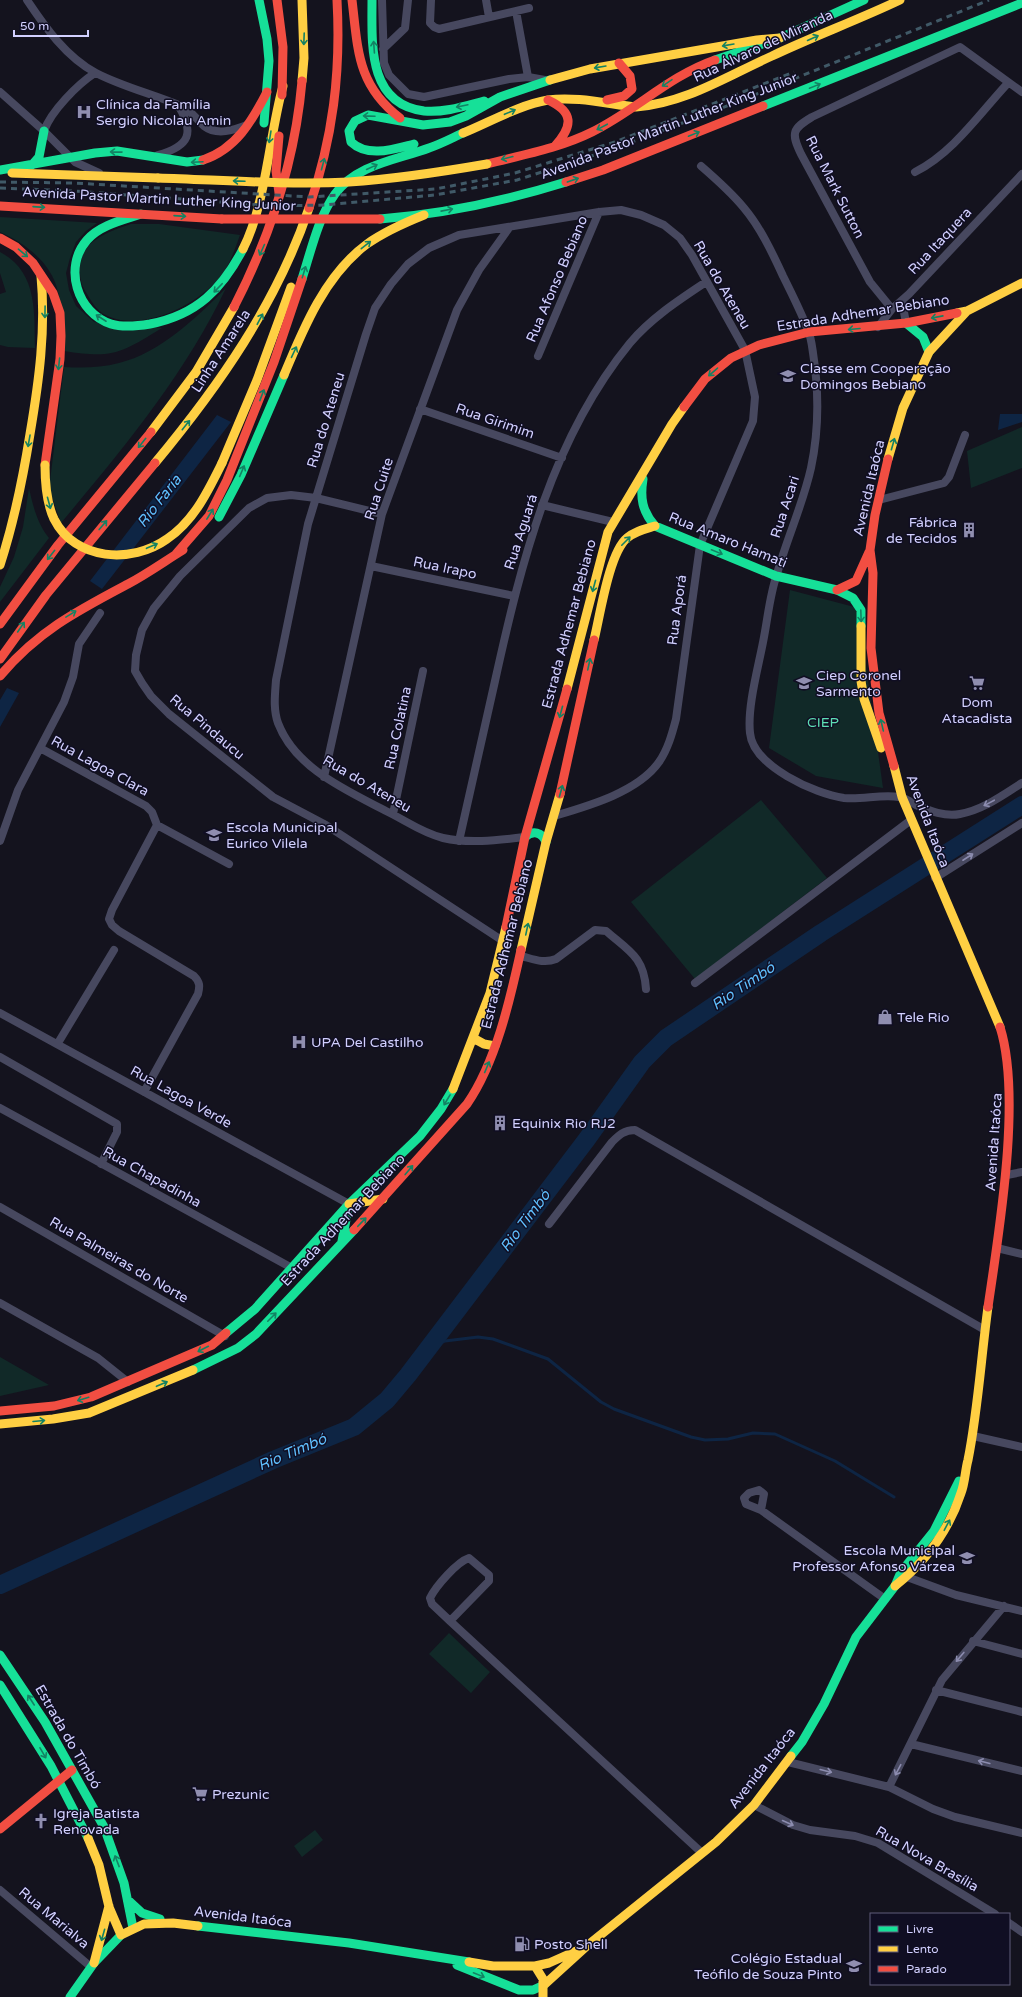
<svg xmlns="http://www.w3.org/2000/svg" width="1022" height="1997" font-family="'Varela Round',sans-serif">
<style>
.green{fill:#112928}
.water{fill:#0e2544}
.lines{fill:none;stroke-linecap:round;stroke-linejoin:round}
.stream{stroke:#0e2544;stroke-width:3}
.river{stroke:#0e2544;stroke-width:18}
.street{stroke:#47485f;stroke-width:8}
.fast{stroke:#16e098;stroke-width:9}
.slow{stroke:#ffcf43;stroke-width:9}
.jam{stroke:#f24e42;stroke-width:9}
.rail{stroke:#405967;stroke-width:3;stroke-dasharray:6 5;stroke-linecap:butt}
.slow-bridge{stroke:#ffcf43;stroke-width:9}
.jam-bridge{stroke:#f24e42;stroke-width:9}
.oneway{stroke:#138263}
.oneway2{stroke:#8c8caf}
.labels{text-anchor:middle;dominant-baseline:central;stroke-width:3;stroke-linejoin:round;paint-order:stroke}
.street-label{font-size:14px;fill:#d2d0ff;stroke:#100e23}
.poi-label{font-size:14px;fill:#d2d0ff;stroke:#100e23;text-anchor:start}
.park-label{font-size:14px;fill:#5ddeb5;stroke:#100e23}
.water-label{font-size:15px;font-style:italic;fill:#5fbffe;stroke:#100e23}
</style>
<rect width="100%" height="100%" fill="#14131e"/>
<!-- green -->
<path class="green" d="M0,217L97,223L86,231L76,242L70,258L66,273L69,290L76,306L94,322L162,328C121,353 113,359 64,351C62,332 62,311 58,292C52,263 25,243 0,232Z
M131,224H159L240,235C235,249 230,264 221,276C199,304 145,331 110,317C98,313 93,304 87,294C82,286 80,281 80,271C78,242 107,232 131,224Z
M0,252C38,272 34,312 35,348L8,347L0,345V294L6,292L0,273Z
M226,288C185,375 122,450 61,523L49,489L64,367C82,368 100,368 119,363C160,353 196,318 226,288Z
M1022,427V468L971,488L967,451Z
M29,488C33,506 37,523 49,538L0,602V587L14,557L23,527Z
M790,590L858,608L883,788L816,776L769,748Z
M761,800L827,878L695,979L631,902Z
M0,1357L49,1385L0,1396Z
M449,1633L490,1672L471,1693L429,1654Z
M315,1830L323,1840L302,1857L294,1846Z"/>
<!-- water -->
<path class="water" d="M1000,414H1022V422L998,430Z
M217,415L231,422L102,589L90,581Z
M7,688L19,693L0,727V700Z"/>
<g class="lines">
<!-- stream -->
<path class="stream" d="M428,1349L445,1341L478,1337L493,1339L548,1359L601,1402L614,1409L691,1437L705,1440L728,1439L753,1433L775,1434L835,1461L894,1497"/>
<!-- river -->
<path class="river" d="M0,1585L273,1460L354,1427L387,1400L408,1375L587,1139L642,1062L666,1038L821,933L1022,805"/>
<!-- street -->
<path class="street" d="M27,0C45,27 66,57 96,73C123,87 153,94 181,106C191,110 196,119 204,126C217,136 234,130 247,125
M382,0L384,63L389,75L408,94L424,97L509,79L528,77L545,80
M431,0L430,23L434,27L439,29L529,8
M486,0L489,17
M516,11L528,77
M383,49L405,28L408,0
M0,92L44,131L75,162L99,173
M44,131C51,111 78,84 95,73
M158,155C190,146 195,133 178,105
M701,166C716,179 731,192 744,208C760,227 772,252 783,276C792,294 801,312 808,330C811,337 812,346 813,353C819,391 819,430 811,468C803,504 787,538 777,574C770,594 768,616 764,637C759,665 747,706 750,733C753,766 815,794 844,798C862,800 881,794 899,797C905,798 911,802 916,805C930,811 945,817 960,814C983,810 1003,795 1022,783
M915,172C953,153 980,113 1008,83
M902,301L906,323
M892,309L870,282L801,154C791,133 792,129 812,117L960,47L1022,92
M878,327L892,309L909,294L1022,174
M538,356L599,212
M420,409L562,458
M879,500L944,483L949,477L965,435
M542,505L613,522
M382,514L316,498L291,495L267,498L249,508L180,576L154,608L142,630L136,655L135,671L142,683L151,696L169,714L273,797L326,825L503,941
M371,566L514,596
M40,748L146,806L152,812L157,825L112,910L109,919L112,925L119,931L194,976C200,982 200,986 198,994L144,1092
M324,777L382,514L457,310L479,270L509,228
M393,814L423,671
M157,825L229,864
M525,837C499,840 470,844 443,838C422,833 405,820 386,811C346,790 295,768 278,723C273,709 275,694 276,680L308,524L366,334L375,308L391,284L408,264L429,248L459,235L599,212L621,210L641,215L664,225L680,238L692,255L745,350L755,397L753,421L700,545L676,719C672,734 668,749 659,762C638,792 588,806 554,816
M0,841L18,790L64,702L73,677L79,644L100,613
M459,841C471,787 483,734 495,681C521,563 552,438 630,343C651,318 679,300 706,282
M935,878L1022,823
M521,956C533,959 544,964 556,959L595,930L606,931C629,951 644,957 646,989
M695,983L911,820
M0,1013L349,1204
M58,1043L114,950
M0,1057L117,1124V1132L101,1164
M0,1108L292,1268
M1007,1175L1022,1172
M0,1207L225,1336
M549,1224L612,1142C619,1135 624,1130 635,1130L985,1330
M997,1248L1022,1254
M0,1303L98,1358L128,1382
M973,1436L1022,1447
M761,1510L764,1494L759,1490L749,1493L744,1498L746,1504L761,1510L885,1599
M907,1577L956,1595L1022,1611
M450,1621L489,1581V1575L469,1558C457,1562 436,1586 430,1598L432,1604L450,1621L702,1853
M973,1641L1022,1654
M936,1690L1022,1712
M911,1744L1022,1771
M788,1762L889,1787L933,1809L955,1817L1022,1833
M889,1787L942,1680L1004,1606
M754,1805L793,1825L810,1830L855,1836L878,1843L995,1914
M0,1890L91,1967
M1009,1923L1022,1932"/>
<!-- fast -->
<path class="fast" d="M259,0L267,39L269,61L264,123
M372,0C372,43 367,104 424,111C444,113 465,106 484,101
M715,60L780,38L864,0
M763,106L1022,3
M414,144C394,149 368,158 351,142L349,131L355,121L368,115L423,125L450,122L466,116L500,97L550,80
M32,165L39,157L44,131
M0,170L95,153L117,151L187,162L203,160
M141,214C123,220 100,225 87,240C63,267 77,313 111,324C124,328 138,326 150,324C197,315 222,289 243,249
M380,219C444,214 505,201 566,182
M302,279C311,251 318,218 335,194C357,164 397,160 429,148C441,144 452,138 463,133
M906,323L923,337L929,352
M643,479C640,498 642,511 655,526L776,576L837,590L853,598L861,610V626
M219,517L241,475L284,375
M525,837C533,830 542,832 546,842
M342,1241L349,1204
M226,1333L255,1309L349,1204L420,1136L441,1109L453,1089
M193,1370L238,1348L256,1334L354,1230
M0,1655L45,1722L104,1827L124,1883L133,1928
M0,1685L51,1766L88,1838
M791,1756L802,1742L824,1704L856,1637L895,1586L901,1572L934,1531L959,1481
M128,1900L142,1913L160,1919
M198,1926L349,1943L469,1962
M457,1965L519,1990H533L544,1985
M70,1997L94,1963L121,1935"/>
<!-- slow -->
<path class="slow" d="M550,80L590,69L757,40L780,38
M302,81L304,58L302,0
M636,107C686,103 727,76 772,56C814,36 858,20 900,0
M463,133C490,122 519,105 548,100C576,96 608,104 636,107
M12,173L158,178
M243,249C266,204 269,136 283,86
M957,313L967,311L1022,283
M284,375C303,329 325,275 367,244C384,232 404,223 424,215
M151,432L196,372L234,307
M888,459L903,408L929,352L967,311
M155,463C219,386 277,303 309,208
M222,463L257,380L291,287
M0,565C14,522 23,478 30,434C39,381 46,330 41,276
M861,626V681L864,699L881,748
M594,640C600,616 609,553 627,538C635,531 645,529 655,526
M567,689L608,532L672,424L684,407
M894,766L902,797L1000,1027
M521,950L546,842L560,794
M473,1038L484,1044L495,1046
M453,1089L490,993L506,927
M349,1204L383,1199
M0,1424L53,1419L89,1413L193,1370
M895,1586C925,1562 949,1530 961,1493C965,1483 965,1471 968,1460C978,1410 981,1358 988,1307
M88,1838L99,1865L109,1907L121,1935L144,1924L173,1923L198,1926
M469,1962L493,1966H535L543,1979V1997
M94,1963L109,1906
M535,1966L549,1963L576,1951
M544,1985L588,1945L716,1842L754,1805L791,1756"/>
<!-- jam -->
<path class="jam" d="M277,0L283,47L282,95
M352,0C358,50 357,85 400,118
M548,100C574,112 573,126 555,146
M607,100L624,96L632,89L630,76L619,63
M279,136L276,171L279,193
M203,160C236,149 252,121 267,92
M487,164C522,155 560,148 592,132C635,111 669,76 715,60
M566,182L603,170L763,106
M0,206L222,219
M309,208C333,138 341,73 337,0
M0,238L16,247L33,263L53,293L60,313L61,336L60,359L45,465
M234,307C271,235 295,161 302,81
M684,407L705,379L731,358L759,345L809,332L906,323L957,313
M888,459L875,515L870,550L873,573L871,648L879,713L894,766
M176,554L209,516L227,480L274,362L302,279
M837,590L856,581L869,552
M0,624L58,545L151,432
M0,659L46,595L155,463
M0,676C38,631 77,611 128,584C147,574 165,561 183,550
M560,794L594,640
M506,927L525,837L567,689
M354,1230L467,1104C496,1062 510,1000 521,950
M988,1307C999,1231 1022,1097 1000,1027
M0,1411L54,1406L91,1397L212,1345L226,1333
M0,1829L72,1770"/>
<!-- rail -->
<path class="rail" d="M0,182L74,183L309,197L436,189L515,173L615,142L794,72
M0,188L75,191L274,206L325,205L435,195L517,180L616,148L717,110L989,0"/>
<!-- slow-bridge -->
<path class="slow-bridge" d="M158,178C222,180 285,185 349,182C395,179 441,172 487,164
M45,465C45,483 46,502 54,519C75,561 132,564 167,539C194,521 208,491 222,463"/>
<!-- jam-bridge -->
<path class="jam-bridge" d="M222,219H380"/>
</g>
<!-- one-way arrows -->
<defs><path id="oneway-shaft" d="M-6 0H5M1.5-3L5.5 0L1.5 3" fill="none" stroke-width="1.6" stroke-linecap="round" stroke-linejoin="round"/></defs>
<g class="oneway">
<use href="#oneway-shaft" transform="translate(813 38) rotate(-24)"/>
<use href="#oneway-shaft" transform="translate(304 39) rotate(92)"/>
<use href="#oneway-shaft" transform="translate(728 45) rotate(170)"/>
<use href="#oneway-shaft" transform="translate(374 47) rotate(-94)"/>
<use href="#oneway-shaft" transform="translate(600 67) rotate(170)"/>
<use href="#oneway-shaft" transform="translate(667 83) rotate(146)"/>
<use href="#oneway-shaft" transform="translate(815 86) rotate(-22)"/>
<use href="#oneway-shaft" transform="translate(462 106) rotate(168)"/>
<use href="#oneway-shaft" transform="translate(510 112) rotate(-23)"/>
<use href="#oneway-shaft" transform="translate(369 116) rotate(-178)"/>
<use href="#oneway-shaft" transform="translate(602 127) rotate(152)"/>
<use href="#oneway-shaft" transform="translate(694 134) rotate(-22)"/>
<use href="#oneway-shaft" transform="translate(270 137) rotate(99)"/>
<use href="#oneway-shaft" transform="translate(116 152) rotate(-179)"/>
<use href="#oneway-shaft" transform="translate(507 158) rotate(166)"/>
<use href="#oneway-shaft" transform="translate(197 162) rotate(177)"/>
<use href="#oneway-shaft" transform="translate(323 164) rotate(-75)"/>
<use href="#oneway-shaft" transform="translate(372 167) rotate(-25)"/>
<use href="#oneway-shaft" transform="translate(573 180) rotate(-19)"/>
<use href="#oneway-shaft" transform="translate(239 181) rotate(-178)"/>
<use href="#oneway-shaft" transform="translate(39 207) rotate(4)"/>
<use href="#oneway-shaft" transform="translate(447 210) rotate(-11)"/>
<use href="#oneway-shaft" transform="translate(180 216) rotate(4)"/>
<use href="#oneway-shaft" transform="translate(366 245) rotate(-38)"/>
<use href="#oneway-shaft" transform="translate(262 250) rotate(114)"/>
<use href="#oneway-shaft" transform="translate(23 253) rotate(40)"/>
<use href="#oneway-shaft" transform="translate(304 272) rotate(-73)"/>
<use href="#oneway-shaft" transform="translate(218 288) rotate(134)"/>
<use href="#oneway-shaft" transform="translate(45 312) rotate(91)"/>
<use href="#oneway-shaft" transform="translate(937 317) rotate(169)"/>
<use href="#oneway-shaft" transform="translate(101 318) rotate(-147)"/>
<use href="#oneway-shaft" transform="translate(260 319) rotate(-62)"/>
<use href="#oneway-shaft" transform="translate(854 329) rotate(175)"/>
<use href="#oneway-shaft" transform="translate(294 352) rotate(-65)"/>
<use href="#oneway-shaft" transform="translate(59 364) rotate(96)"/>
<use href="#oneway-shaft" transform="translate(713 372) rotate(139)"/>
<use href="#oneway-shaft" transform="translate(262 395) rotate(-69)"/>
<use href="#oneway-shaft" transform="translate(186 425) rotate(-51)"/>
<use href="#oneway-shaft" transform="translate(29 441) rotate(100)"/>
<use href="#oneway-shaft" transform="translate(142 443) rotate(129)"/>
<use href="#oneway-shaft" transform="translate(893 444) rotate(-74)"/>
<use href="#oneway-shaft" transform="translate(242 471) rotate(-67)"/>
<use href="#oneway-shaft" transform="translate(49 503) rotate(75)"/>
<use href="#oneway-shaft" transform="translate(210 514) rotate(-58)"/>
<use href="#oneway-shaft" transform="translate(103 525) rotate(-50)"/>
<use href="#oneway-shaft" transform="translate(626 541) rotate(-45)"/>
<use href="#oneway-shaft" transform="translate(152 546) rotate(-23)"/>
<use href="#oneway-shaft" transform="translate(717 552) rotate(22)"/>
<use href="#oneway-shaft" transform="translate(51 555) rotate(128)"/>
<use href="#oneway-shaft" transform="translate(594 586) rotate(105)"/>
<use href="#oneway-shaft" transform="translate(71 614) rotate(-31)"/>
<use href="#oneway-shaft" transform="translate(861 616) rotate(88)"/>
<use href="#oneway-shaft" transform="translate(21 627) rotate(-56)"/>
<use href="#oneway-shaft" transform="translate(589 664) rotate(-78)"/>
<use href="#oneway-shaft" transform="translate(561 712) rotate(105)"/>
<use href="#oneway-shaft" transform="translate(882 725) rotate(-103)"/>
<use href="#oneway-shaft" transform="translate(561 791) rotate(-74)"/>
<use href="#oneway-shaft" transform="translate(527 929) rotate(-78)"/>
<use href="#oneway-shaft" transform="translate(487 1067) rotate(-67)"/>
<use href="#oneway-shaft" transform="translate(447 1100) rotate(121)"/>
<use href="#oneway-shaft" transform="translate(409 1170) rotate(-50)"/>
<use href="#oneway-shaft" transform="translate(362 1222) rotate(-46)"/>
<use href="#oneway-shaft" transform="translate(272 1317) rotate(-45)"/>
<use href="#oneway-shaft" transform="translate(203 1349) rotate(153)"/>
<use href="#oneway-shaft" transform="translate(162 1384) rotate(-23)"/>
<use href="#oneway-shaft" transform="translate(83 1399) rotate(163)"/>
<use href="#oneway-shaft" transform="translate(39 1421) rotate(-5)"/>
<use href="#oneway-shaft" transform="translate(947 1525) rotate(-62)"/>
<use href="#oneway-shaft" transform="translate(31 1700) rotate(-123)"/>
<use href="#oneway-shaft" transform="translate(43 1753) rotate(60)"/>
<use href="#oneway-shaft" transform="translate(117 1861) rotate(-111)"/>
<use href="#oneway-shaft" transform="translate(103 1935) rotate(106)"/>
<use href="#oneway-shaft" transform="translate(479 1975) rotate(22)"/>
</g>
<g class="oneway2">
<use href="#oneway-shaft" transform="translate(989 803) rotate(152)"/>
<use href="#oneway-shaft" transform="translate(968 857) rotate(-33)"/>
<use href="#oneway-shaft" transform="translate(960 1657) rotate(130)"/>
<use href="#oneway-shaft" transform="translate(984 1762) rotate(-166)"/>
<use href="#oneway-shaft" transform="translate(898 1770) rotate(118)"/>
<use href="#oneway-shaft" transform="translate(826 1771) rotate(14)"/>
<use href="#oneway-shaft" transform="translate(788 1823) rotate(24)"/>
</g>
<!-- icons -->
<defs>
<symbol id="hospital-bare" viewBox="-9 -9 18 18"><path d="M-5-5h3v3.5h4V-5h3V5h-3V1.5h-4V5h-3Z" fill="#908eb0" stroke="#100e23" stroke-width="2.5" paint-order="stroke"/></symbol>
<symbol id="school-bare" viewBox="-9 -9 18 18"><path d="M0-5L7-2L0 1L-7-2ZM-4 1L0 2.5L4 1V4Q0 6-4 4Z" fill="#908eb0" stroke="#100e23" stroke-width="2.5" paint-order="stroke"/></symbol>
<symbol id="building-bare" viewBox="-9 -9 18 18"><path d="M-4-6H4V6H1V3H-1V6H-4ZM-2.5-4.3h1.7v1.8h-1.7ZM.8-4.3h1.7v1.8H.8ZM-2.5-1h1.7V.8h-1.7ZM.8-1h1.7V.8H.8Z" fill="#908eb0" stroke="#100e23" stroke-width="2.5" paint-order="stroke"/></symbol>
<symbol id="supermarket-bare" viewBox="-9 -9 18 18"><path d="M-6-5.5h2.5l.6 2H6L4.5 2H-2.5L-4.4-4H-6ZM-1.5 3.2a1.3 1.3 0 1 0 .1 0ZM3 3.2a1.3 1.3 0 1 0 .1 0Z" fill="#908eb0" stroke="#100e23" stroke-width="2.5" paint-order="stroke"/></symbol>
<symbol id="shop-bare" viewBox="-9 -9 18 18"><path d="M-5-2.5h2.3a2.7 3.5 0 0 1 5.4 0H5L5.5 6h-11ZM-1.5-2.5h3a1.5 2.3 0 0 0-3 0Z" fill="#908eb0" stroke="#100e23" stroke-width="2.5" paint-order="stroke"/></symbol>
<symbol id="church-bare" viewBox="-9 -9 18 18"><path d="M-1.2-6h2.4v3.5h3.3v2.4h-3.3V6h-2.4V-.1h-3.3v-2.4h3.3Z" fill="#908eb0" stroke="#100e23" stroke-width="2.5" paint-order="stroke"/></symbol>
<symbol id="fuel-bare" viewBox="-9 -9 18 18"><path d="M-5.5-6h7V0h2V4h1.3V-2.5L3-4.5l.8-.8L6-3V5H2.5V1h-1V6h-7ZM-4.2-4.7v3.2H.2V-4.7Z" fill="#908eb0" stroke="#100e23" stroke-width="2.5" paint-order="stroke"/></symbol>
</defs>
<g fill-rule="evenodd">
<use href="#hospital-bare" x="73" y="101" width="22" height="22"/>
<use href="#school-bare" x="777" y="365" width="22" height="22"/>
<use href="#building-bare" x="958" y="519" width="22" height="22"/>
<use href="#school-bare" x="793" y="672" width="22" height="22"/>
<use href="#supermarket-bare" x="966" y="672" width="22" height="22"/>
<use href="#school-bare" x="203" y="824" width="22" height="22"/>
<use href="#shop-bare" x="874" y="1006" width="22" height="22"/>
<use href="#hospital-bare" x="288" y="1031" width="22" height="22"/>
<use href="#building-bare" x="489" y="1112" width="22" height="22"/>
<use href="#school-bare" x="956" y="1547" width="22" height="22"/>
<use href="#supermarket-bare" x="189" y="1783" width="22" height="22"/>
<use href="#church-bare" x="30" y="1810" width="22" height="22"/>
<use href="#fuel-bare" x="511" y="1933" width="22" height="22"/>
<use href="#school-bare" x="843" y="1955" width="22" height="22"/>
</g>
<g class="labels">
<!-- street labels -->
<g class="street-label">
<text transform="translate(763 46) rotate(-25)">Rua Álvaro de Miranda</text>
<text transform="translate(669 126) rotate(-21)">Avenida Pastor Martin Luther King Junior</text>
<text transform="translate(835 187) rotate(63)">Rua Mark Sutton</text>
<text transform="translate(159 199) rotate(3)">Avenida Pastor Martin Luther King Junior</text>
<text transform="translate(940 241) rotate(-47)">Rua Itaquera</text>
<text transform="translate(557 279) rotate(-67)">Rua Afonso Bebiano</text>
<text transform="translate(722 285) rotate(60)">Rua do Ateneu</text>
<text transform="translate(863 313) rotate(-9)">Estrada Adhemar Bebiano</text>
<text transform="translate(221 351) rotate(-57)">Linha Amarela</text>
<text transform="translate(326 420) rotate(-73)">Rua do Ateneu</text>
<text transform="translate(495 421) rotate(19)">Rua Girimim</text>
<text transform="translate(869 488) rotate(-77)">Avenida Itaóca</text>
<text transform="translate(379 489) rotate(-72)">Rua Cuite</text>
<text transform="translate(785 507) rotate(-72)">Rua Acari</text>
<text transform="translate(521 532) rotate(-72)">Rua Aguará</text>
<text transform="translate(728 540) rotate(22)">Rua Amaro Hamati</text>
<text transform="translate(445 568) rotate(12)">Rua Irapo</text>
<text transform="translate(677 610) rotate(-82)">Rua Aporá</text>
<text transform="translate(569 624) rotate(-75)">Estrada Adhemar Bebiano</text>
<text transform="translate(207 727) rotate(40)">Rua Pindaucu</text>
<text transform="translate(398 728) rotate(-78)">Rua Colatina</text>
<text transform="translate(100 766) rotate(29)">Rua Lagoa Clara</text>
<text transform="translate(367 784) rotate(30)">Rua do Ateneu</text>
<text transform="translate(928 821) rotate(69)">Avenida Itaóca</text>
<text transform="translate(507 944) rotate(-76)">Estrada Adhemar Bebiano</text>
<text transform="translate(181 1097) rotate(29)">Rua Lagoa Verde</text>
<text transform="translate(994 1142) rotate(-86)">Avenida Itaóca</text>
<text transform="translate(152 1177) rotate(29)">Rua Chapadinha</text>
<text transform="translate(343 1220) rotate(-47)">Estrada Adhemar Bebiano</text>
<text transform="translate(119 1260) rotate(30)">Rua Palmeiras do Norte</text>
<text transform="translate(68 1737) rotate(60)">Estrada do Timbó</text>
<text transform="translate(762 1768) rotate(-52)">Avenida Itaóca</text>
<text transform="translate(927 1859) rotate(30)">Rua Nova Brasília</text>
<text transform="translate(243 1917) rotate(7)">Avenida Itaóca</text>
<text transform="translate(54 1918) rotate(40)">Rua Marialva</text>
</g>
<!-- poi labels -->
<g class="poi-label">
<text x="96" y="104">Clínica da Família<tspan x="96" dy="16">Sergio Nicolau Amin</tspan></text>
<text x="800" y="368">Classe em Cooperação<tspan x="800" dy="16">Domingos Bebiano</tspan></text>
<text x="957" y="522" text-anchor="end">Fábrica<tspan x="957" dy="16">de Tecidos</tspan></text>
<text x="816" y="675">Ciep Coronel<tspan x="816" dy="16">Sarmento</tspan></text>
<text x="977" y="702" text-anchor="middle">Dom<tspan x="977" dy="16">Atacadista</tspan></text>
<text x="226" y="827">Escola Municipal<tspan x="226" dy="16">Eurico Vilela</tspan></text>
<text x="897" y="1017">Tele Rio</text>
<text x="311" y="1042">UPA Del Castilho</text>
<text x="512" y="1123">Equinix Rio RJ2</text>
<text x="955" y="1550" text-anchor="end">Escola Municipal<tspan x="955" dy="16">Professor Afonso Várzea</tspan></text>
<text x="212" y="1794">Prezunic</text>
<text x="53" y="1813">Igreja Batista<tspan x="53" dy="16">Renovada</tspan></text>
<text x="534" y="1944">Posto Shell</text>
<text x="842" y="1958" text-anchor="end">Colégio Estadual<tspan x="842" dy="16">Teófilo de Souza Pinto</tspan></text>
</g>
<!-- park labels -->
<g class="park-label">
<text x="823" y="722">CIEP</text>
</g>
<!-- water labels -->
<g class="water-label">
<text transform="translate(159 501) rotate(-52)">Rio Faria</text>
<text transform="translate(743 986) rotate(-34)">Rio Timbó</text>
<text transform="translate(525 1221) rotate(-53)">Rio Timbó</text>
<text transform="translate(292 1452) rotate(-23)">Rio Timbó</text>
</g>
</g>
<!-- legend -->
<rect x="870" y="1913" width="140" height="72" fill="#100e23" stroke="#5e5c7b"/>
<rect x="878" y="1926" width="20" height="6" fill="#16e098" stroke="#5e5c7b"/>
<text x="906" y="1933" font-size="12" fill="#d2d0ff">Livre</text>
<rect x="878" y="1946" width="20" height="6" fill="#ffcf43" stroke="#5e5c7b"/>
<text x="906" y="1953" font-size="12" fill="#d2d0ff">Lento</text>
<rect x="878" y="1966" width="20" height="6" fill="#f24e42" stroke="#5e5c7b"/>
<text x="906" y="1973" font-size="12" fill="#d2d0ff">Parado</text>
<!-- scale -->
<path d="M14 30v6h74v-6" fill="none" stroke="#d2d0ff" stroke-width="2"/>
<text x="20" y="30" font-size="12" fill="#d2d0ff" stroke="#100e23" stroke-width="3" paint-order="stroke">50 m</text>
</svg>
